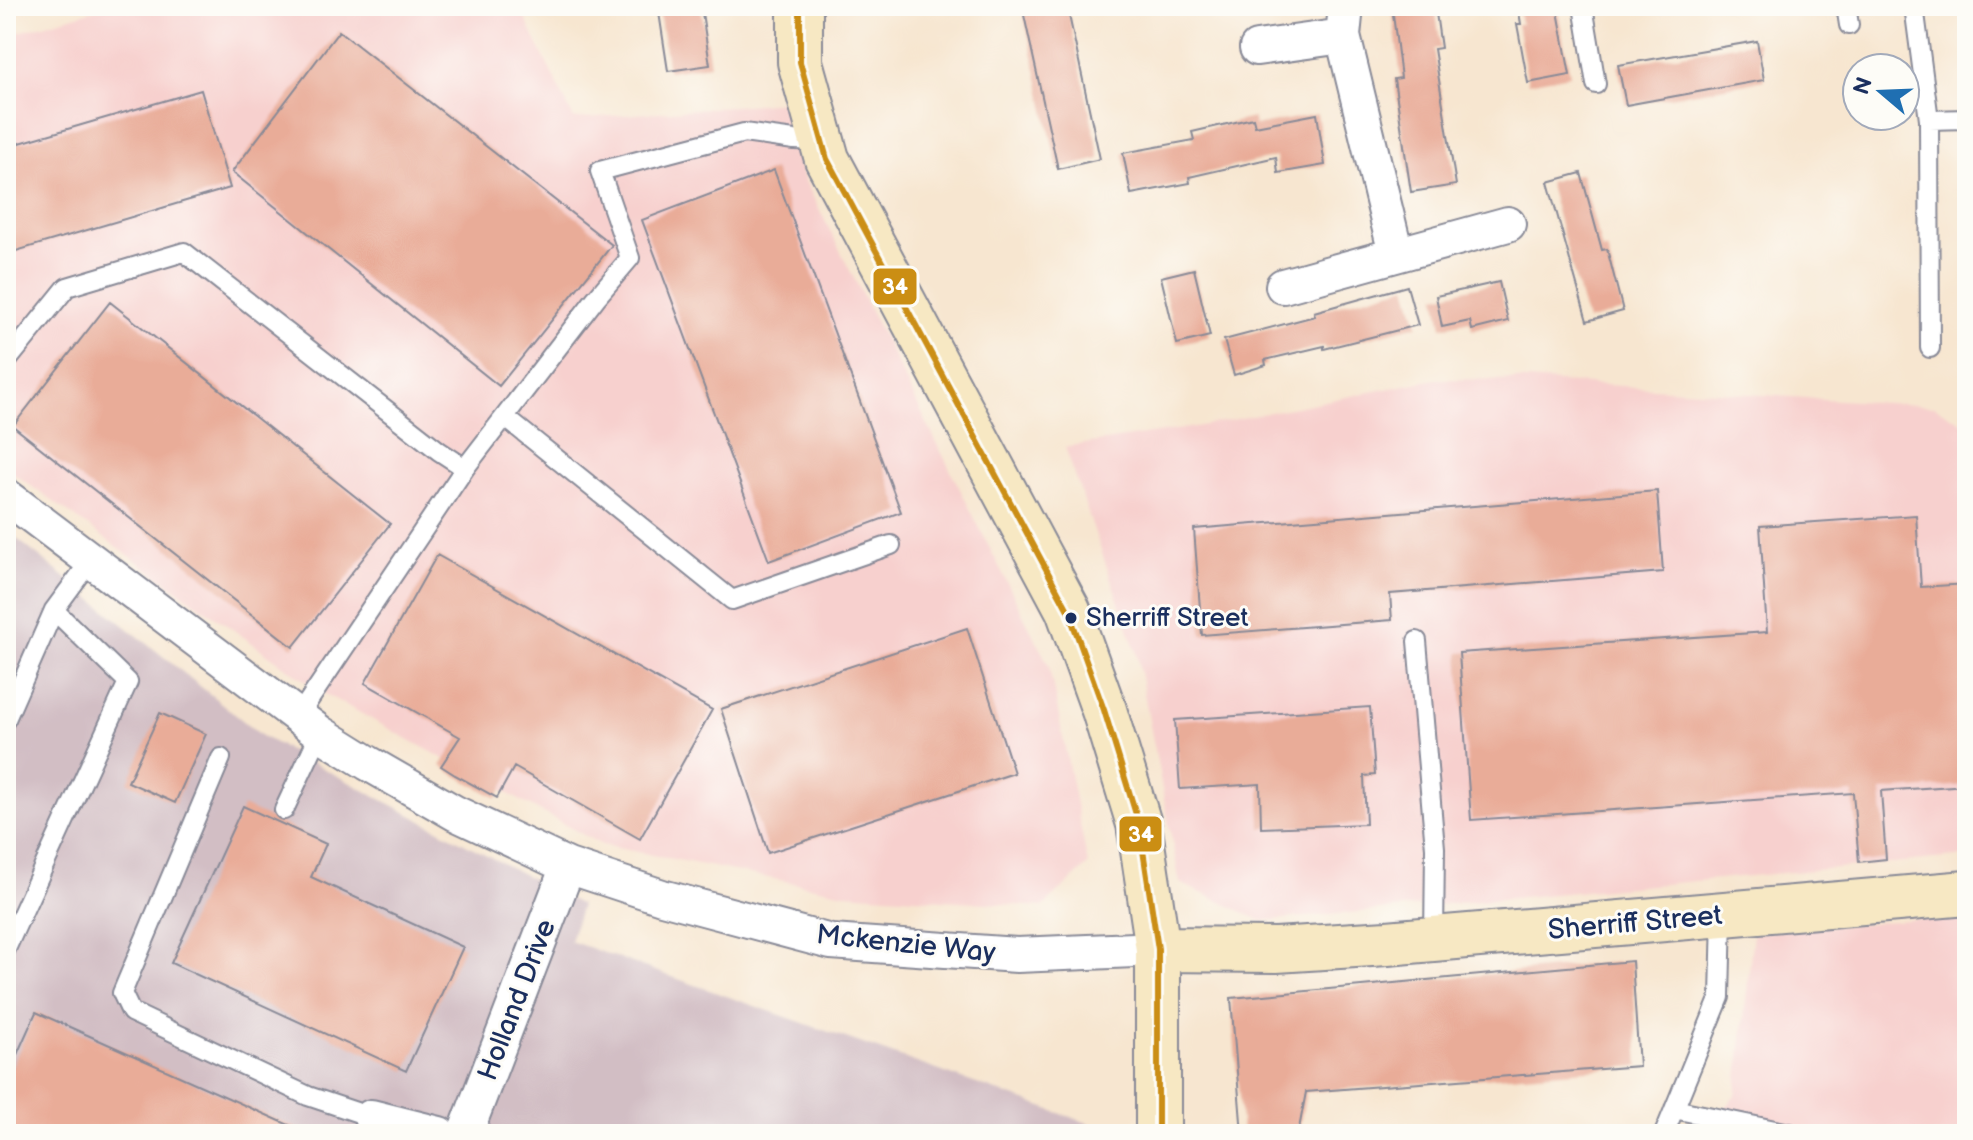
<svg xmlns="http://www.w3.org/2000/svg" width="1973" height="1140" font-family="'Balsamiq Sans',sans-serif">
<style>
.built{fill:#f7d0ce}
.industrial{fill:#d2bec4}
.building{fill:#e9ac98}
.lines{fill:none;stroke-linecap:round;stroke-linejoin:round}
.lane-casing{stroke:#898a97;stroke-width:22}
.street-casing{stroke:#898a97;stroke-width:38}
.secondary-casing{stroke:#898a97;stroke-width:48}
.lane{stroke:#fff;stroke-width:18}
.street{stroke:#fff;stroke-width:34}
.secondary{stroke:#f7e8c3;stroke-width:44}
.bus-1-casing{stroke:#fdfcf7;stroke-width:12}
.bus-1{stroke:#cb8e13;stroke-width:6}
.bus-dot{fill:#1b2f5e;stroke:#fdfcf7;stroke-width:3}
.labels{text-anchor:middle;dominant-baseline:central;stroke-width:6;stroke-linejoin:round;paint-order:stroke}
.bus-label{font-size:26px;fill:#1b2f5e;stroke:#fdfcf7;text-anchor:start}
.street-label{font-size:28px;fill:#1b2f5e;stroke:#fdfcf7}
.line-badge{stroke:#fdfcf7;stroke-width:3}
.badge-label{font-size:22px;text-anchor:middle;font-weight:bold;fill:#fff}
</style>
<rect width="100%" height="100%" fill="#fdfcf7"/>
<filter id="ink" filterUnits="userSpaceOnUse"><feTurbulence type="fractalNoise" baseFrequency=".0125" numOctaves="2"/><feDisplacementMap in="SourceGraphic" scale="16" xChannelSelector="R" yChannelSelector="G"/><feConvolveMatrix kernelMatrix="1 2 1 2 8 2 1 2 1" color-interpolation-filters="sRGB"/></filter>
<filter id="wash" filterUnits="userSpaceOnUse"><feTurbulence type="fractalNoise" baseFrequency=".006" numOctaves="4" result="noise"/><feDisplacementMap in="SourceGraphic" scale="32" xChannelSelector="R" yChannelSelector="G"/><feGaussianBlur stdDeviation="1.8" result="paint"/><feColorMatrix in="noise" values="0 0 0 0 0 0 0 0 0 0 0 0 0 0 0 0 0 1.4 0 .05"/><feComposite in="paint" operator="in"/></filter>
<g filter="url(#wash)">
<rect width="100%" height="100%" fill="#f7e6d0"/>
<!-- built -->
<path class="built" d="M108,6H519L574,119L784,102L804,179L1049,666L1088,865L1043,907L845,893L602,845L318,690L6,468V36Z
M1436,379L1527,380L1934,406L1967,425V856L1262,921L1180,883L1136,651L1065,447L1196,427Z
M1967,915V1134H1702L1736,1096L1753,933Z"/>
<!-- industrial -->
<path class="industrial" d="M6,530L262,736L581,905L570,941L1119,1134H6Z"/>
<g id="blocks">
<!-- building -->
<path class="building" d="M658,6H701L710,65L668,71Z
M1022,6H1067L1100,159L1058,169Z
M1392,6H1435L1441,48L1434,49L1456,185L1411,192L1394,79L1401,78Z
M1518,6H1557L1570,75L1528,83L1517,24H1521Z
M339,31L612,245L499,386L232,172Z
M1757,41L1764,80L1626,105L1618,65Z
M201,90L230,188L6,254V147Z
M1317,114L1325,165L1278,173L1276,157L1189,177L1190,183L1131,194L1123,153L1194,140L1192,132L1253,118L1255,126Z
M774,170L901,512L769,561L642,220Z
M1581,173L1602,250L1607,249L1623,311L1587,321L1548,182Z
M1194,269L1210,336L1177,344L1161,277Z
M1499,282L1508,321L1472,330L1470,321L1442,327L1436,296Z
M1407,286L1418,325L1324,349V346L1265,360L1266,365L1234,375L1224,340L1315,316L1314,312Z
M110,302L390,524L293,647L13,426Z
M1657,491L1663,572L1390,594L1392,620L1202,635L1194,529Z
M1916,515L1921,587L1967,584V785L1881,791L1886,859L1859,862L1853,793L1471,820L1459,653L1767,632L1760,526Z
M437,555L712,710L640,839L514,767L497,798L455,775L441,766L460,737L365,683Z
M967,628L1014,773L768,853L721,709Z
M1370,707L1375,775L1364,776L1366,824L1261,828L1260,784L1180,789L1175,720Z
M160,713L206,734L175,803L128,782Z
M243,806L326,844L311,877L463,947L406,1071L171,963Z
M1632,961L1639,1066L1306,1092L1298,1134H1242L1231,998Z
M36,1012L309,1134H6V1079Z"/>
</g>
</g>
<g filter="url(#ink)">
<use href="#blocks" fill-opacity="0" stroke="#898a97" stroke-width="2"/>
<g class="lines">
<defs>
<path id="lane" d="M1583,6L1596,84
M1846,6L1849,25
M1914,6L1929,120L1967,119
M1929,120L1930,348
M7,361L67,287L184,252L439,451L465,468
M506,418L732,600L891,545
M1417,641L1435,848L1434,939
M297,718L465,468L596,298L630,258L600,171L744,133L794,140L822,141
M6,719L54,610L91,560
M221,758L122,993L131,1012L308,1096L371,1117
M284,810L320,733
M6,949L128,682L54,610
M1674,1109L1794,1134
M1664,1134L1720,997L1722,915"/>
<path id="street" d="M1346,6L1343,36L1396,254
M1257,48L1343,36
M1283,286L1508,224
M6,496L320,733L368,763L455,813L568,866L662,897L831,942L1017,955L1158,949
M371,1117L439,1134
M465,1134L568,866"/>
<path id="secondary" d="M800,6V62L827,159L1068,610L1104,710L1139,824L1158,949V1134
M1158,949L1276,950L1387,943L1967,893"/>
</defs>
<!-- lane casing -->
<use href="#lane" class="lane-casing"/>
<!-- street casing -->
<use href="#street" class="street-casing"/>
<!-- secondary casing -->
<use href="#secondary" class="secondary-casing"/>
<!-- lane -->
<use href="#lane" class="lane"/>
<!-- street -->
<use href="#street" class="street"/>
<!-- secondary -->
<use href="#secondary" class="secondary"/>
<defs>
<path id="bus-1" d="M800,6V62L827,159L1068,610L1104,710L1139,824L1158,949V1134"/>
</defs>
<!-- bus-1 casing -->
<use href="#bus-1" class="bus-1-casing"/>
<!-- bus-1 -->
<use href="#bus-1" class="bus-1"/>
</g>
</g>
<!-- markers -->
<circle class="bus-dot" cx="1071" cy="618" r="7"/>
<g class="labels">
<!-- bus labels -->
<g class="bus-label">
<text x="1086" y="618">Sherriff Street</text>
</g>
<!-- street labels -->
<g class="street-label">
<text transform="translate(1635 923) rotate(-5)">Sherriff Street</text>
<text transform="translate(906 944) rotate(6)">Mckenzie Way</text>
<text transform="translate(517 1000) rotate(-69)">Holland Drive</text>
</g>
</g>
<g class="line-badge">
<rect x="872" y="267" width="46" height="39" rx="8" fill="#cb8e13"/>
<rect x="1118" y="815" width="45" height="38" rx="8" fill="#cb8e13"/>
</g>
<g class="badge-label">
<text x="895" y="294">34</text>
<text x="1141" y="842">34</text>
</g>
<!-- margin -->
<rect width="1973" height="1140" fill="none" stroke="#fdfcf7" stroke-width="32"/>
<!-- north arrow -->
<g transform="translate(1881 92) rotate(289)"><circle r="38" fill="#fdfcf7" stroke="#a3aaba" stroke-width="2"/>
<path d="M0-6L14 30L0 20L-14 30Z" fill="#1f6fb2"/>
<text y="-12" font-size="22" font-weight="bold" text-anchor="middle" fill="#1b2f5e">N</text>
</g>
</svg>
